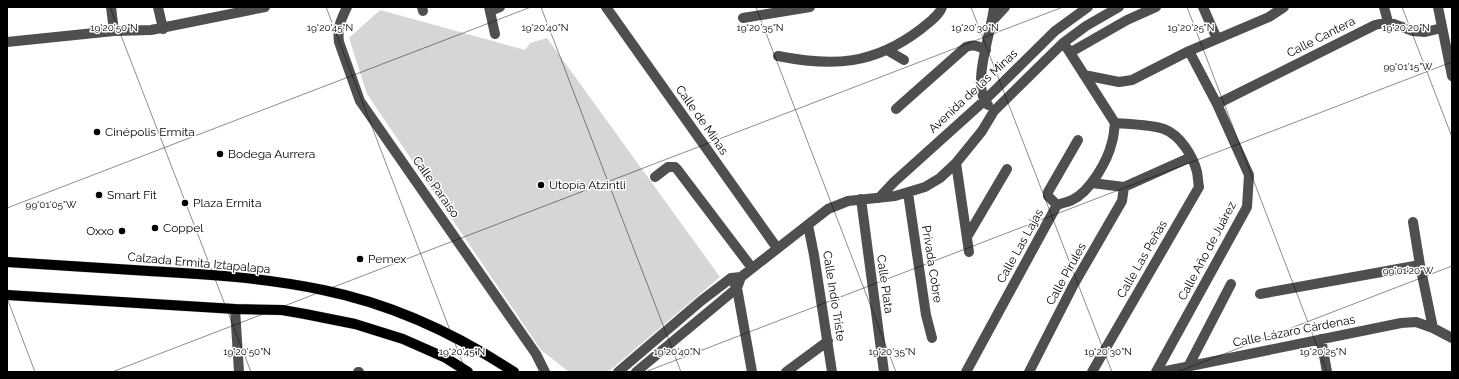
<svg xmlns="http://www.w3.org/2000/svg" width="1459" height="379" font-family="Raleway,sans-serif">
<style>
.grass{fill:#d6d6d6}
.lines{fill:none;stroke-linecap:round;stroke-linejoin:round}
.major-casing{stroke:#dbdbdb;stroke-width:11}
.minor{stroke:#4f4f4f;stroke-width:10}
.major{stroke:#000;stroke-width:10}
.ticks{fill:none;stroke:#000;stroke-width:1;stroke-opacity:0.45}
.poi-dot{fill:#000;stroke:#fff;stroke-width:1.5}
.labels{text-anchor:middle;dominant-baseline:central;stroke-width:3;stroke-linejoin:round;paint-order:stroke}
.street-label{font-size:12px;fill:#000;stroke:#fff}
.poi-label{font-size:12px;fill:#000;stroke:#fff;text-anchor:start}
.ticks-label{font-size:10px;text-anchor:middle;fill:#000;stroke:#fff;stroke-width:3;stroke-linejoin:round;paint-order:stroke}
</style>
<rect width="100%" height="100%" fill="#fff"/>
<!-- grass -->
<path class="grass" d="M380,10L525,50L530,43L547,38L720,277L608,372H569L541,350L367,94L349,38Z"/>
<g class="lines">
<defs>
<path id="major" d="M7,262C54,265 102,268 149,271C207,274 266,278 323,290C392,304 456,334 514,372
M7,295L235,309L282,310L305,314L355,324L403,339L446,358L468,372"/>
</defs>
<!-- major casing -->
<use href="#major" class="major-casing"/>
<!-- minor -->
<path class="minor" d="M111,7L114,31
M158,7L163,29
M347,7C341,20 337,27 339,42L360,101L536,354L545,372
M422,7L423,11
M489,7L495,34
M606,7L777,248
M1203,7L1217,39
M1384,7L1388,22
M1438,7L1452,76
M490,11L500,7
M743,18L810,7
M993,20L1005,7
M7,42L114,31L151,30L265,7
M1067,48L1115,123
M887,50L904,60
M1071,52L1127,20L1156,7
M778,56C833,67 874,65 921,29C928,23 939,16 942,7
M1084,75L1119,82L1132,80L1189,51L1269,17L1284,7
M1217,104L1375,25L1388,22L1413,31L1425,32L1442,28
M988,105C970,87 992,31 994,7
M896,109L966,47C974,44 978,46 986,50
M956,163L969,252
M655,177L668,167H675L677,169L752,268
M1092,183L1124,187L1191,157
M908,193L926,315L932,338
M879,198L894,182L984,101L1055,31L1088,7
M861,199L884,372
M1057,205L1048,196V192L1078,140
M1413,222L1420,265L1433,328
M808,225L814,255L832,372
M967,237L1007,169
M734,283L737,288L752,372
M1260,294L1420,265
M235,309L239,372
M1321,339L1327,372
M1189,365L1231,284
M358,372H359
M618,372L701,301L731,278L741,277
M636,372L737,288L741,277L828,209L848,201L895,196L925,187L940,178L956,163L982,131L994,111L1063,43L1086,26L1119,7
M786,372L828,341
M966,372L1057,205C1062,203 1068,202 1072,200C1090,192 1108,160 1112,142C1114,136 1114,129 1115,123
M1029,372L1074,284L1122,201L1124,187
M1092,372L1199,187C1198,182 1198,177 1197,172C1193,156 1180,135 1164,129C1153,125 1128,124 1115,123
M1156,372L1247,207L1249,175L1217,104L1189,51
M1161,372L1401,323L1416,322L1433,328L1452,338"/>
<!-- major -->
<use href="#major" class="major"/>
</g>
<!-- ticks -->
<path class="ticks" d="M110,7L251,372M326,7L466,372M541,7L681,372M756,7L896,372M971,7L1112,372M1187,7L1327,372M1402,7L1452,137M7,208L531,7M7,298L35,372M112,372L1063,7M645,372L1452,62M1177,372L1452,266"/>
<!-- markers -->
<g class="poi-dot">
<circle cx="97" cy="132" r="4"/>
<circle cx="220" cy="154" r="4"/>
<circle cx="541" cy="185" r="4"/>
<circle cx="99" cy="195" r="4"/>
<circle cx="185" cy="203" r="4"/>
<circle cx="155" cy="228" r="4"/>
<circle cx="122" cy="231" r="4"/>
<circle cx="360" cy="259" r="4"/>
</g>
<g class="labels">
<!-- street labels -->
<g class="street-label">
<text transform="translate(1321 37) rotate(-27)">Calle Cantera</text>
<text transform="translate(973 91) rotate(-43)">Avenida de las Minas</text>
<text transform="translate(702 120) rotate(55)">Calle de Minas</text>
<text transform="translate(436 187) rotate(55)">Calle Paraíso</text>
<text transform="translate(1020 246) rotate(-61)">Calle Las Lajas</text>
<text transform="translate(1207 251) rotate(-62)">Calle Año de Juárez</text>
<text transform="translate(1142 259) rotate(-60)">Calle Las Peñas</text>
<text transform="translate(199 263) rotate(5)">Calzada Ermita Iztapalapa</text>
<text transform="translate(932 264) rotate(81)">Privada Cobre</text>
<text transform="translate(1066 274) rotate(-61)">Calle Pirules</text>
<text transform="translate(885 284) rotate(82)">Calle Plata</text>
<text transform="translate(834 296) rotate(81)">Calle Indio Triste</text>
<text transform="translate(1294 331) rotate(-11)">Calle Lázaro Cárdenas</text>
</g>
<!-- poi labels -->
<g class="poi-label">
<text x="105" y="132">Cinépolis Ermita</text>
<text x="228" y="154">Bodega Aurrera</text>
<text x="549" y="185">Utopía Atzintli</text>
<text x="107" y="195">Smart Fit</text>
<text x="193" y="203">Plaza Ermita</text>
<text x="163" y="228">Coppel</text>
<text x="114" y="231" text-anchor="end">Oxxo</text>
<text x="368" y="259">Pemex</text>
</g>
</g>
<g class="ticks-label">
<text x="114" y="31">19°20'50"N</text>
<text x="330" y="31">19°20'45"N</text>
<text x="760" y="31">19°20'35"N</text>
<text x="975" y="31">19°20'30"N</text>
<text x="545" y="31">19°20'40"N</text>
<text x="1191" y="31">19°20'25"N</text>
<text x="1406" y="31">19°20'20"N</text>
<text x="1408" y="70">99°01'15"W</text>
<text x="51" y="208">99°01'05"W</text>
<text x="1408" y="274">99°01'20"W</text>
<text x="247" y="355">19°20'50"N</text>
<text x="462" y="355">19°20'45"N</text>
<text x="677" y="355">19°20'40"N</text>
<text x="892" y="355">19°20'35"N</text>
<text x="1108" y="355">19°20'30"N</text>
<text x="1323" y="355">19°20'25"N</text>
</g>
<!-- border -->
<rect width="1459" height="379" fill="none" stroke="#000000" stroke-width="16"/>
</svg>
